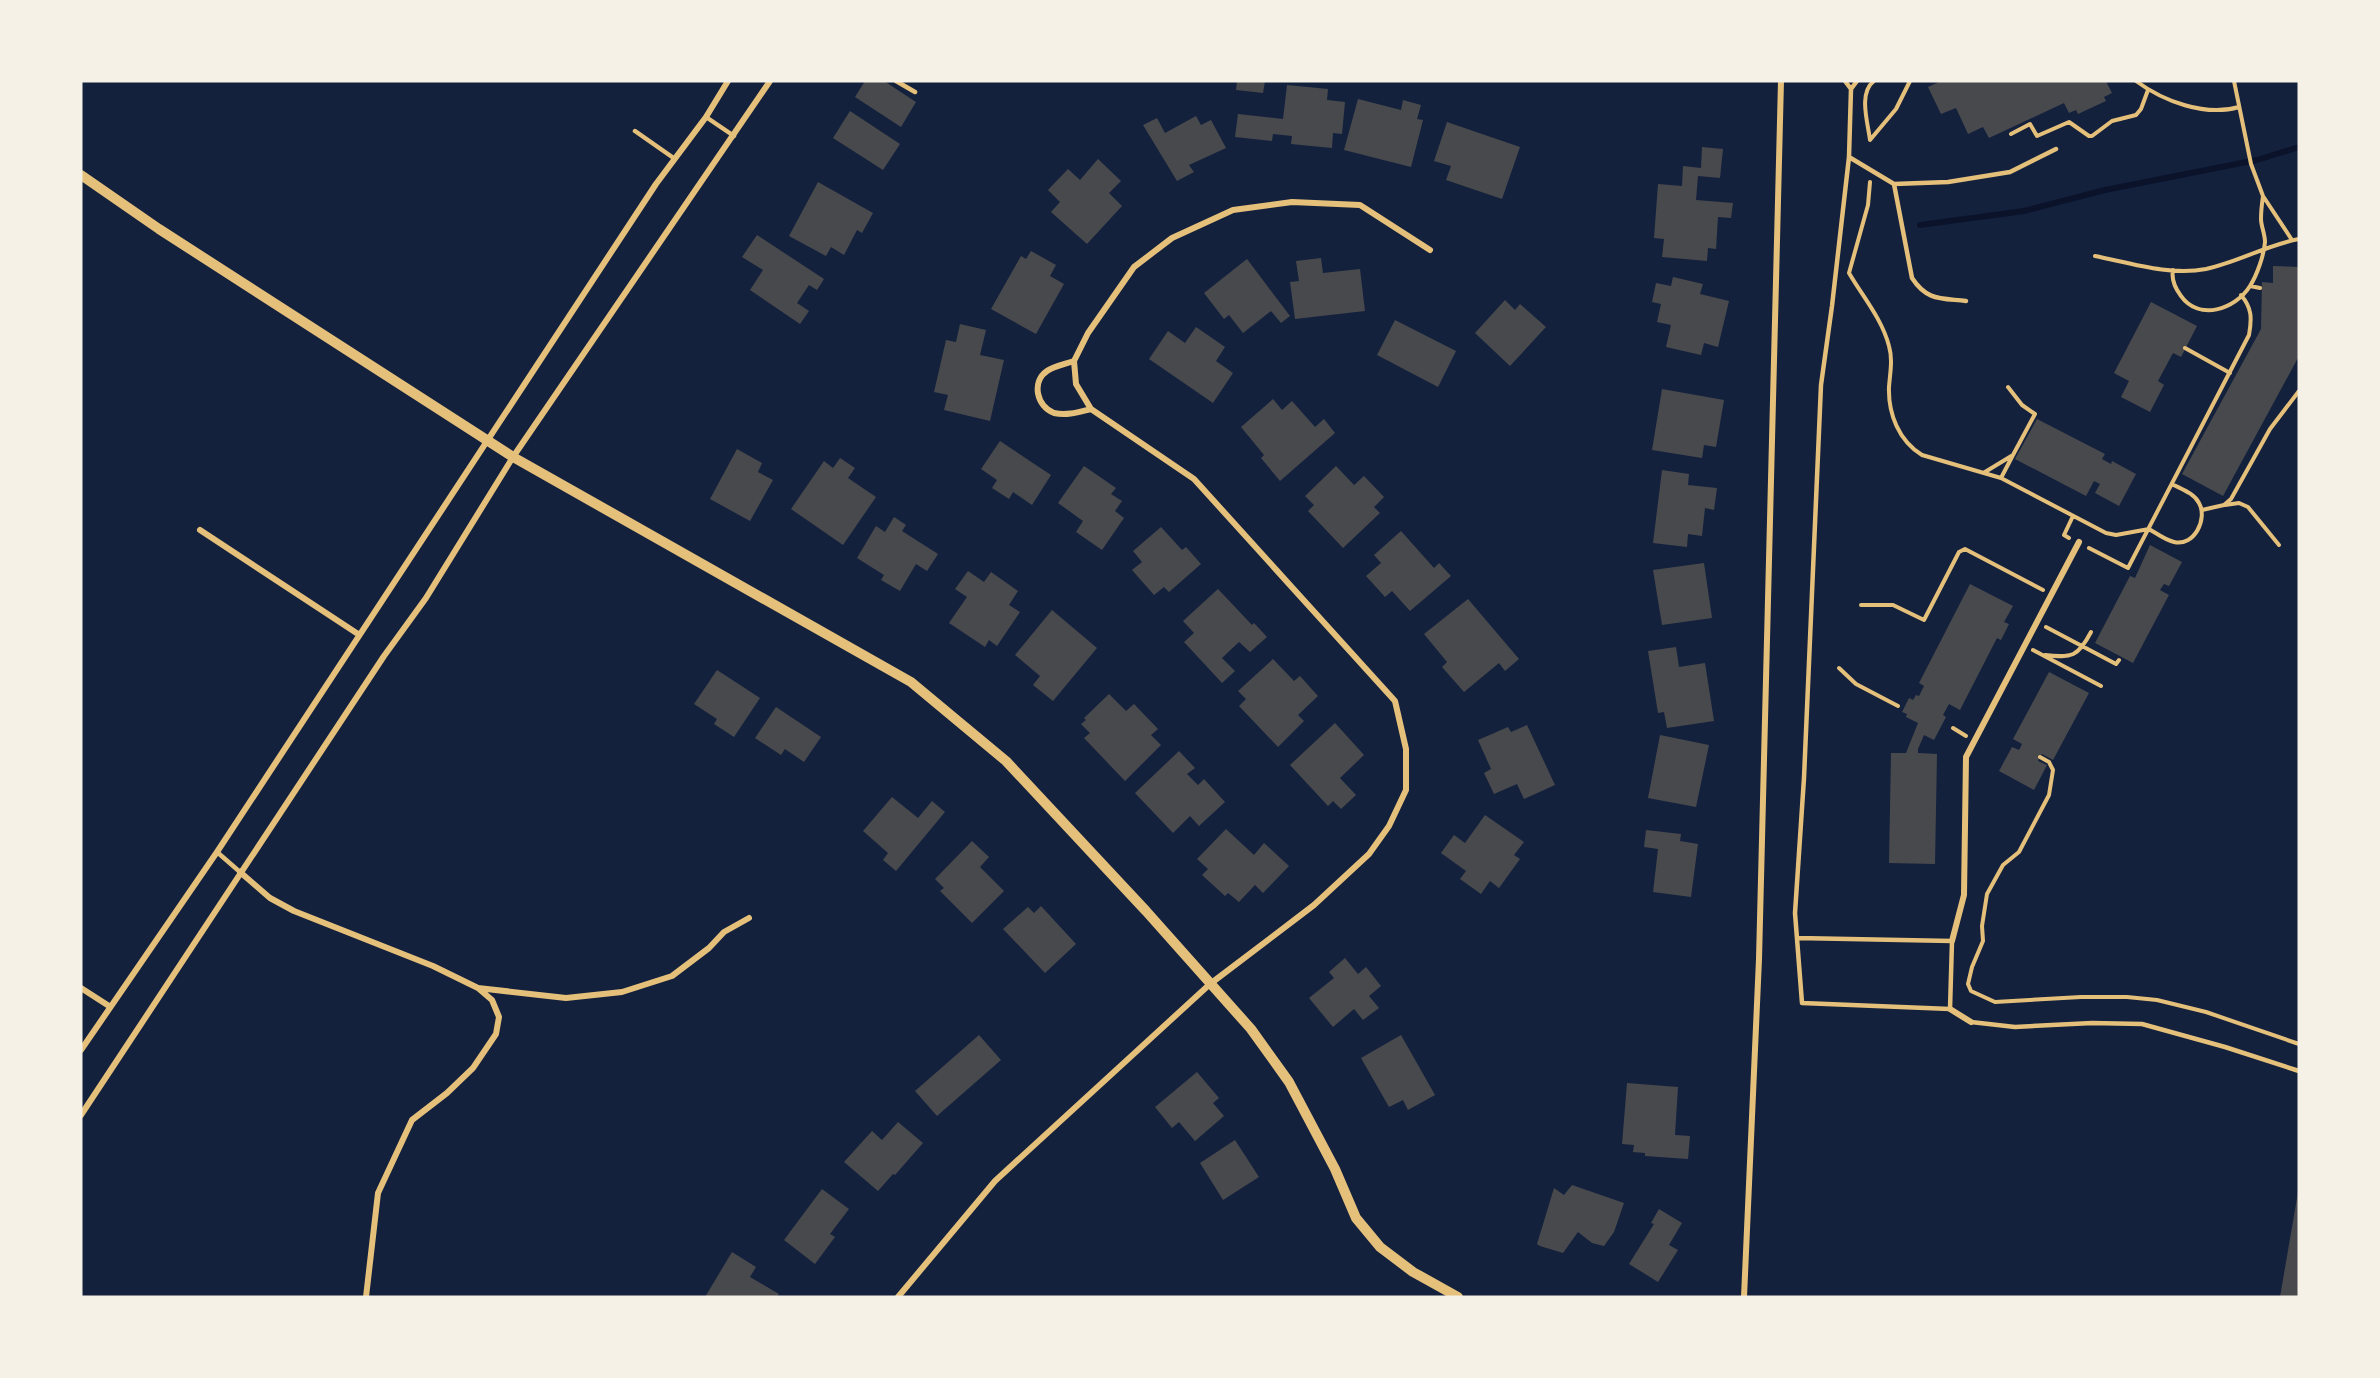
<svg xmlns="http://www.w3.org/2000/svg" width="2380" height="1378" font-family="'Alegreya Sans',sans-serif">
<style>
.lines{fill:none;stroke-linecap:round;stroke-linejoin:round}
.stream{stroke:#0b132b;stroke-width:6}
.building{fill:#48494c}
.path{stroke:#e5c07b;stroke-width:4}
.service{stroke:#e5c07b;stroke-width:4.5}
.minor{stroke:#e5c07b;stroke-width:6}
.tertiary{stroke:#e5c07b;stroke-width:10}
</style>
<rect width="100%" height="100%" fill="#14213d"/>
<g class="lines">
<!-- stream -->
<path class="stream" d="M1920,225L2024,211L2105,190L2257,160L2299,147"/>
</g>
<!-- building -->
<path class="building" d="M865,81H884L916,102L901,127L855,97Z
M1237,81H1265L1263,93L1236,90Z
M1941,81H2106L2112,93L2104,97L2106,101L2078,114L2076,110L2069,113L2064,103L1989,138L1983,127L1968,134L1956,108L1941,114L1928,87Z
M1287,85L1328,89L1327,100L1345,102L1342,134L1333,133L1332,148L1291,144L1292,136L1273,134L1272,141L1235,137L1238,114L1283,119Z
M1358,99L1401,110L1403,100L1421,105L1417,119L1423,120L1411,167L1344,150Z
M850,111L900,144L883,170L833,138Z
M1196,116L1201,125L1211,120L1226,148L1189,165L1194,172L1177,181L1143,125L1157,118L1165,133Z
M1447,122L1520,147L1502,199L1446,180L1451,166L1434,161Z
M1702,147L1723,149L1720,178L1698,176L1696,200L1733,203L1731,218L1718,217L1716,249L1708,248L1707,261L1662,257L1664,239L1654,238L1658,184L1682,186L1683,166L1701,168Z
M1098,159L1121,181L1109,193L1122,206L1087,244L1051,212L1060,202L1048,190L1068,169L1080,180Z
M818,182L873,213L862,233L857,230L844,255L831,247L826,256L789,236Z
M757,235L824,279L817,290L809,285L797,303L809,311L800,324L750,290L763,270L742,257Z
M1031,251L1056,265L1050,276L1064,284L1036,334L991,309L1021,256L1026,259Z
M1321,258L1323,273L1360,269L1365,311L1295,319L1290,282L1299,281L1296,261Z
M1247,259L1290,316L1281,323L1271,311L1243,333L1229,315L1224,319L1204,293Z
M2273,266L2299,267V356L2223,496L2182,474L2261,329L2262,282L2273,283Z
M1673,277L1703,284L1700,294L1729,301L1718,347L1704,343L1701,355L1666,347L1671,325L1657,322L1661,304L1652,302L1656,283L1671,286Z
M1505,300L1515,310L1520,304L1546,327L1510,366L1475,333Z
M2151,302L2197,326L2181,357L2173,353L2158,381L2164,385L2150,412L2121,397L2129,381L2114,373Z
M1395,320L1456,351L1438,387L1377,355Z
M960,324L986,330L980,355L1004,360L990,421L944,410L948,395L934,392L946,340L956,342Z
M1196,327L1225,347L1216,361L1233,373L1213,403L1149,359L1168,331L1185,343Z
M1662,389L1724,400L1716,447L1704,445L1702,458L1652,450Z
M1273,399L1282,410L1292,401L1315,427L1324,419L1335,433L1280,481L1261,458L1264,455L1241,427Z
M2037,419L2105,454L2102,459L2111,464L2112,461L2136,474L2119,506L2095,493L2100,484L2094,481L2086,496L2015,459Z
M1000,441L1051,475L1032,505L1013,492L1009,499L992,488L997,480L981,469Z
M737,449L762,463L758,472L773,480L750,521L710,499Z
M840,458L855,468L848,478L876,497L843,545L791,509L824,461L833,468Z
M1084,466L1116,488L1111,494L1122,501L1115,511L1124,518L1102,550L1076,532L1083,521L1058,503Z
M1336,466L1354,485L1364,476L1384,497L1374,507L1380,513L1343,548L1308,511L1314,505L1305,496Z
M1662,470L1689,474L1688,485L1717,488L1714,510L1705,508L1702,536L1688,534L1687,547L1653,543Z
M894,517L906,525L902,531L938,554L927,571L916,564L900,591L881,580L884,575L857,558L876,526L885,532Z
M1161,527L1182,550L1186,547L1201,564L1169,592L1164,587L1154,595L1132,570L1142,562L1133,551Z
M1401,531L1434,568L1439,563L1451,576L1410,611L1392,591L1385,597L1366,576L1381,563L1374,555Z
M2150,545L2182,562L2169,586L2164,584L2160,590L2169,595L2133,663L2095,643L2130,576L2135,578Z
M1704,563L1712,618L1662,625L1653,570Z
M968,571L984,582L991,572L1018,591L1009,605L1020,612L997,646L989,640L985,647L949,623L967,597L955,589Z
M1970,584L2013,606L2004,622L2009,624L2001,640L1997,638L1960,710L1949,704L1943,715L1946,717L1934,740L1924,735L1918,749V753L1937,754L1935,864L1889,863L1891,753H1906L1918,723L1906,717L1907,714L1902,712L1909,698L1913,700L1916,695L1919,696L1924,686L1919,683Z
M1218,589L1252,625L1254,623L1267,637L1250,652L1239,642L1222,658L1235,671L1222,683L1184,642L1194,633L1183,621Z
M1468,599L1519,659L1505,671L1499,663L1464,692L1442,667L1447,662L1424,634Z
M1052,610L1097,648L1053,701L1033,685L1040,676L1015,655Z
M1676,647L1679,667L1705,663L1714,721L1667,728L1664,712L1658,713L1648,651Z
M1273,659L1294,681L1300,676L1318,696L1298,715L1304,721L1278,747L1239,706L1246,699L1238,691Z
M717,670L760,698L734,737L714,724L717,719L694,704Z
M2049,672L2089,693L2053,760L2042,754L2040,757L2038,761L2047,765L2034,790L1999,771L2012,747L2019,750L2022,744L2013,739Z
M1109,694L1126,711L1134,704L1158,729L1151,735L1161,745L1125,781L1084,738L1090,733L1081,724L1086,720L1084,718Z
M776,707L821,737L804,762L785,749L781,755L755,738Z
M1335,723L1364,755L1340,778L1356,795L1341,809L1333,801L1328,806L1290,765Z
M1527,725L1555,785L1524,799L1517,784L1494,794L1484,773L1491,769L1478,740L1508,727L1511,732Z
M1660,735L1709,745L1696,807L1648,798Z
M1179,751L1195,768L1187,774L1198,785L1204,779L1225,802L1199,826L1190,816L1173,833L1135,793Z
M892,797L918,818L932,801L945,812L896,871L883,860L888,853L863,831Z
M1485,815L1524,842L1514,855L1520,859L1499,888L1490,881L1481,894L1460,879L1466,871L1441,853L1454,835L1465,843Z
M1226,829L1254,855L1264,843L1289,866L1263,893L1255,885L1239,902L1228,893L1225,896L1202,875L1208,869L1197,859Z
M1646,830L1681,834L1680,841L1698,844L1691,897L1653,892L1658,849L1644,847Z
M972,841L989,857L980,867L1004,891L972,923L940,891L944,888L935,879Z
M1041,906L1076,944L1045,973L1003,929L1028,907L1034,913Z
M1345,958L1358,974L1366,967L1381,986L1369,996L1379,1008L1363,1020L1354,1009L1333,1027L1309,998L1334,978L1329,972Z
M979,1035L1001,1060L937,1116L915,1091Z
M1401,1035L1435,1095L1408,1110L1403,1100L1389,1107L1361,1058Z
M1197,1072L1219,1098L1213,1103L1224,1116L1195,1141L1179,1122L1172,1128L1155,1107Z
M1627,1083L1678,1087L1675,1135L1690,1136L1688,1159L1645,1156V1153L1633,1152L1634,1145L1622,1144Z
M898,1122L923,1143L895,1175L893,1174L878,1191L844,1162L872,1131L882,1140Z
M1235,1140L1259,1177L1223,1200L1200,1163Z
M1572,1185L1624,1203L1614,1232L1604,1246L1592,1243L1578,1232L1563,1253L1540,1246L1537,1244L1554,1188L1564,1195Z
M822,1189L849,1209L830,1234L835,1237L815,1264L784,1240Z
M2298,1192L2299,1297H2280Z
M1659,1209L1682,1223L1669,1245L1678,1250L1658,1282L1629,1264L1654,1224L1651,1223Z
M732,1252L756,1267L750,1277L779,1294L777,1297H705Z"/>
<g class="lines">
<!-- path -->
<path class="path" d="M1874,81C1858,93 1868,123 1870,140L1896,109L1910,81
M2136,81C2163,101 2205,117 2239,107
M2234,81L2251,164L2263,196L2292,240
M2011,134L2030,124L2037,136L2069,122L2089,136H2092L2112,121L2136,115L2141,109L2148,90
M1870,182L1868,205L1849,273C1863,297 1882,319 1889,346C1893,360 1890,373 1889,387C1888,414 1899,441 1922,455L2001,478L2106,533L2116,535L2149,529C2156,533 2165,540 2174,542C2194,547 2208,519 2199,503C2194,493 2181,489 2172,484
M2095,256C2130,263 2170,276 2206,269C2238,262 2267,245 2299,239
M2173,270C2171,280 2175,288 2181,296C2199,321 2235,310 2250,286C2257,275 2264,255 2265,242C2265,234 2261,226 2261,219C2261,211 2262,203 2263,196
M2250,286L2260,288
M2185,348L2230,373
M1985,472L2013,455L2035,414L2022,405L2008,387
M2001,478L2013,455
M2225,505L2239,503L2248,507L2279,545
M2202,510L2224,505L2231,499L2270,429L2299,391
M2069,538L2064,535L2073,516
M2089,548L2128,568L2249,335C2252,318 2252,308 2241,295
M1861,605H1893L1924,620L1959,552L1965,549L2043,590
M2046,627L2116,664L2119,660
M2033,650L2101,686
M2045,655C2072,658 2078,657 2091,632
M1839,668L1856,684L1898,706
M1953,728L1966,736
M2040,757L2049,762L2053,770L2049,795L2019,852L2003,865L1987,894L1982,926L1983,941L1972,967L1968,984L1971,991L1995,1002L2081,997H2127L2157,1000L2206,1012L2299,1044"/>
<!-- service -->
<path class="service" d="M896,81L915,92
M1845,81L1851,89
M706,117L734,136
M635,131L675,159
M1849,157L1894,184L1912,278C1927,301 1941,298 1966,301
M1894,184L1948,182L2010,172L2056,149
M217,852L240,872
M1797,938L1952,941L1950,1009L1802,1003L1795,913L1804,778L1821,385L1832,306L1849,157L1851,89L1857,81
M1971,1022L2015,1027L2092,1023L2142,1024L2225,1047L2299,1071"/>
<!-- minor -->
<path class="minor" d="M1074,361C1065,364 1054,366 1047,371C1031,382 1037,407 1054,413C1067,416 1079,412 1091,409
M200,530L358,634
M240,872L270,898L294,911L433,966L478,988L492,1000L499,1017L496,1034L473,1068L447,1093L412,1120L378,1193L366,1297
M1952,941L1964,895L1966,757L2079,542
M81,988L109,1006
M478,988L566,998L622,992L672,976L709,948L724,932L749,918
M1950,1009L1971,1022
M81,1050L217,852L656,184L706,117L728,81
M81,1115L384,656L426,598L513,457L770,81
M898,1297L995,1181L1210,984L1314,905L1369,854L1389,826L1406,790V749L1395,701L1194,479L1091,409L1076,384L1074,361L1088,333L1134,267L1172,238L1233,210L1292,202L1360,205L1430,250
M1744,1297L1759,959L1781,81"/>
<!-- tertiary -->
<path class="tertiary" d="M81,175L159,229L513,457L911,682L1006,761L1146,911L1251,1029L1289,1082L1335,1169L1356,1218L1380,1247L1413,1272L1458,1297"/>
</g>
<!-- border -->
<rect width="2380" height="1378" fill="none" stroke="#f6f1e7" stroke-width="165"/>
</svg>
